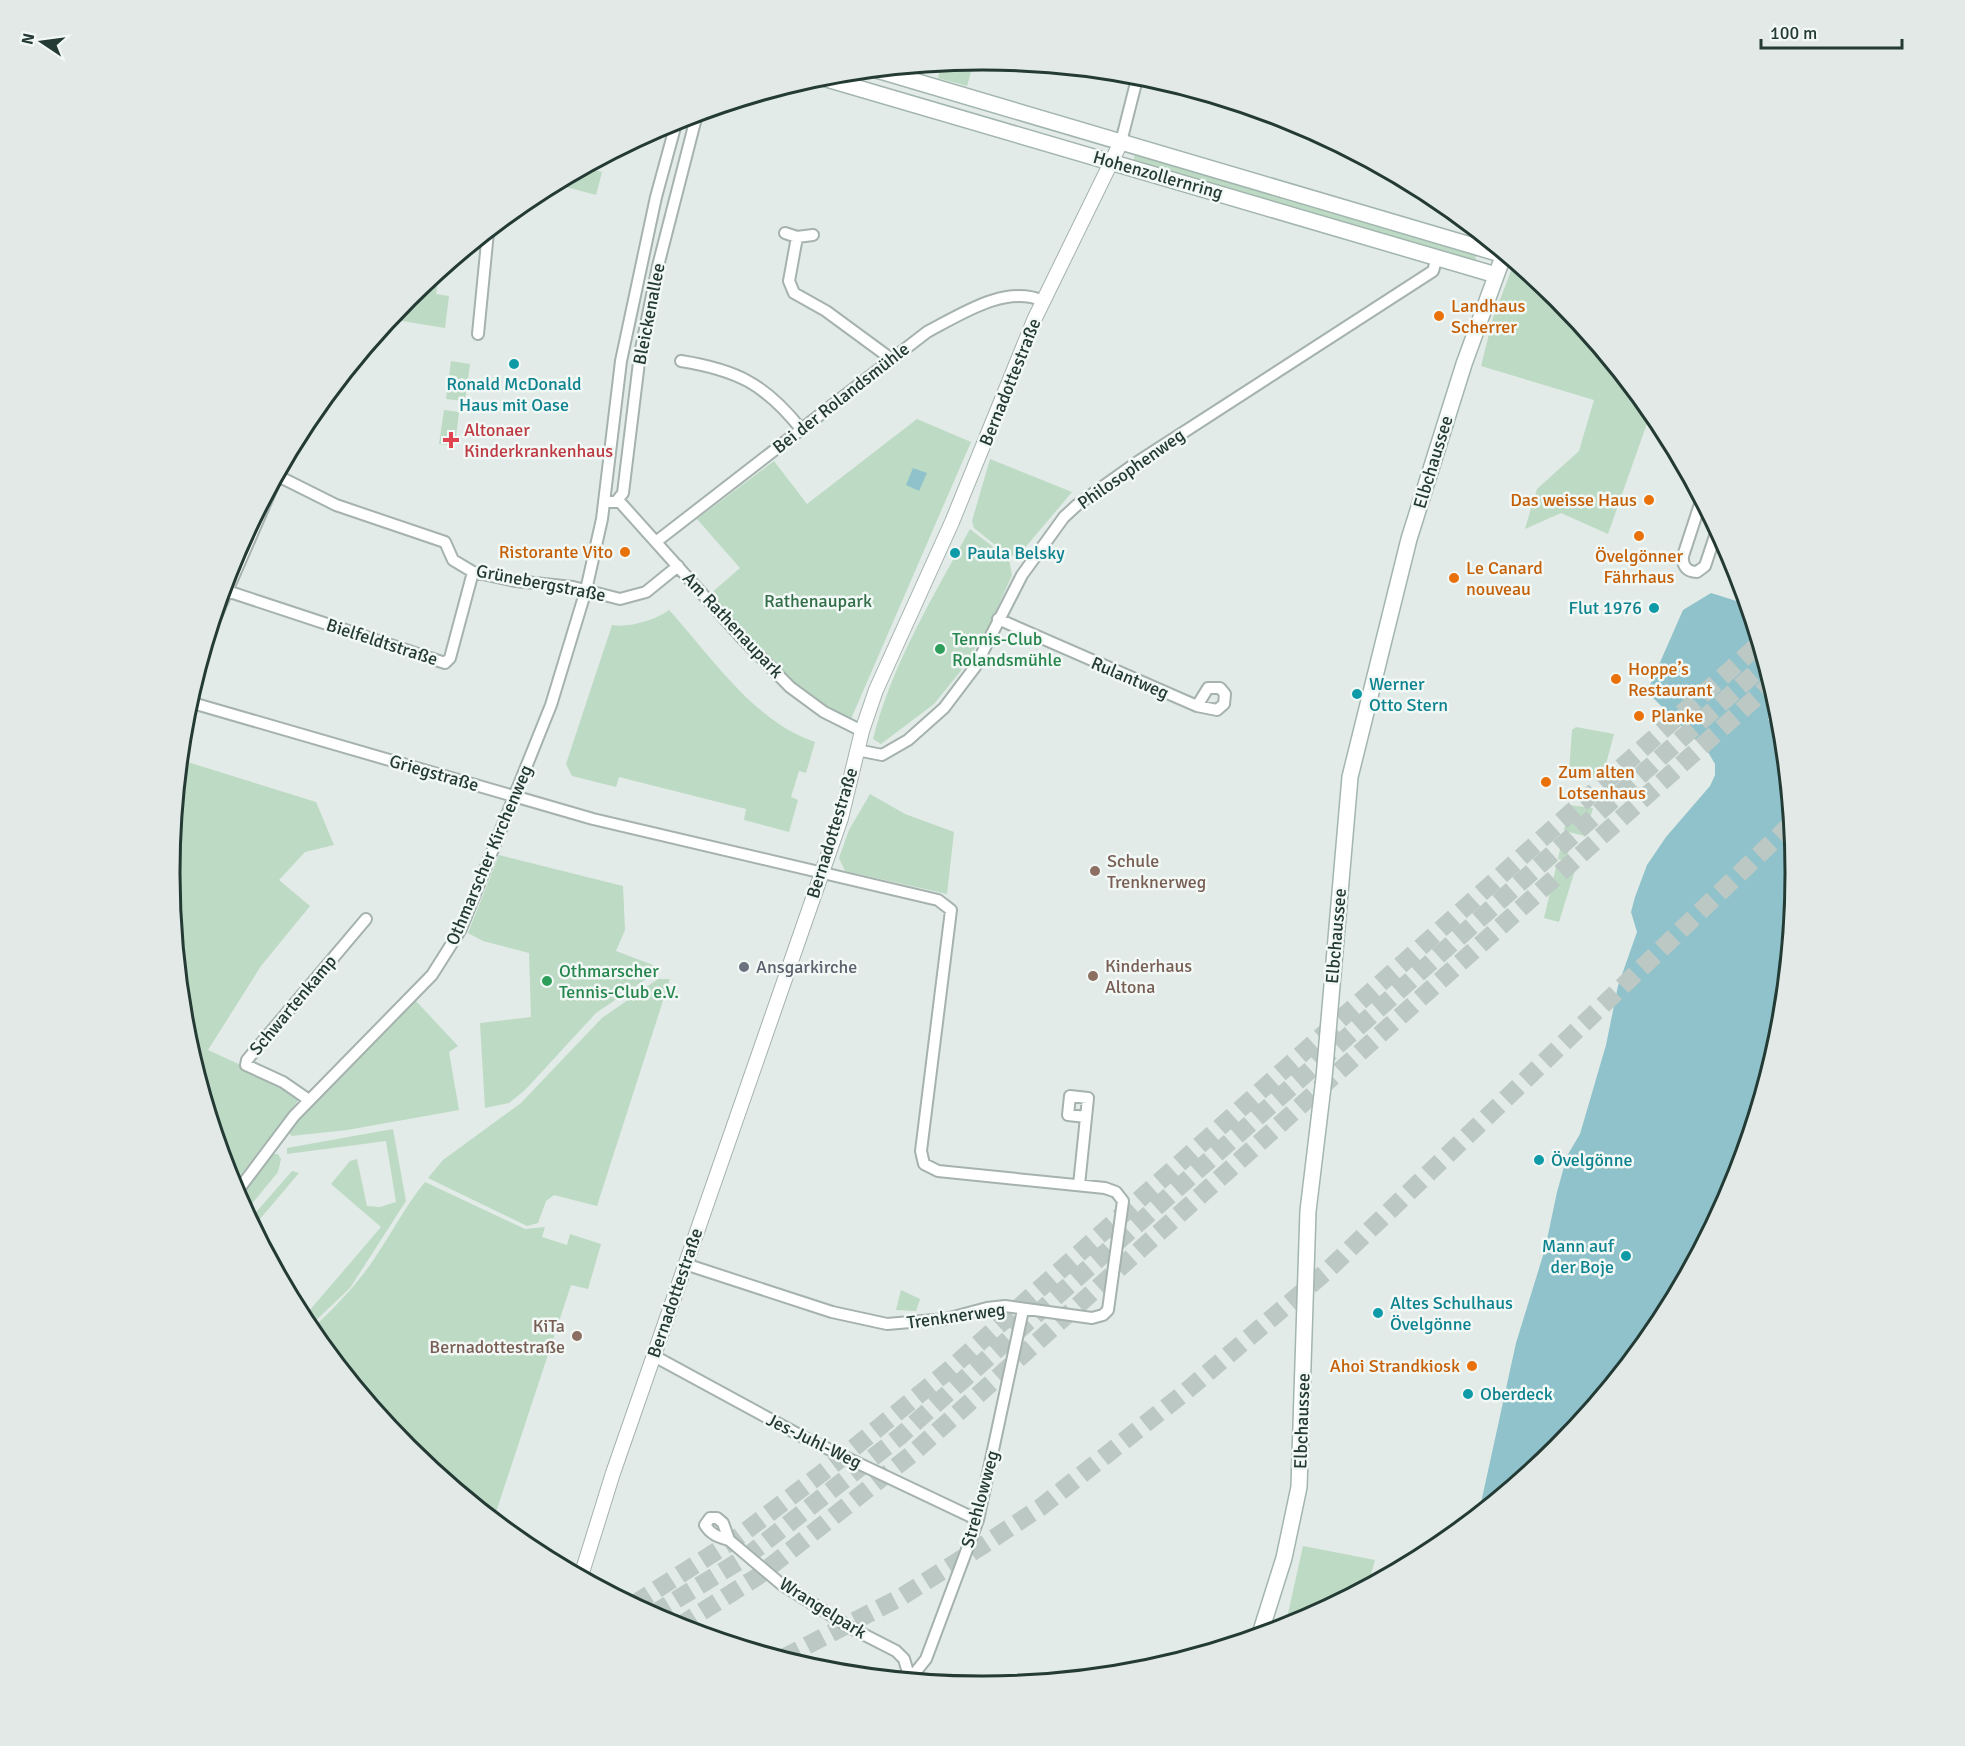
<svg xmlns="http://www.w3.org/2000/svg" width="1965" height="1746" font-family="Signika,sans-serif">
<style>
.green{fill:#bddac4}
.water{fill:#8fc2cb}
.pier{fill:#e2ebe7}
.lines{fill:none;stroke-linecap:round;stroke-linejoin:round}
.motorway-tunnel{stroke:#bcc8c3;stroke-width:18;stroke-dasharray:18 9;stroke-linecap:butt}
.minor-casing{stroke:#a5b2ae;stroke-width:14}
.tertiary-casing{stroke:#a5b2ae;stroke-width:16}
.secondary-casing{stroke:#a2b5ae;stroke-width:18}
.minor{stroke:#fff;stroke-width:10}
.tertiary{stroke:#fff;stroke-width:14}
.secondary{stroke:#fff;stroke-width:15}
.food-dot{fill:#e8710a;stroke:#f2f8f5;stroke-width:2}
.culture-dot{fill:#0f9aa8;stroke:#f2f8f5;stroke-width:2}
.health-dot{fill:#e0444e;stroke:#f2f8f5;stroke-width:2}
.leisure-dot{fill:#2e9e5b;stroke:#f2f8f5;stroke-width:2}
.education-dot{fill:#8d6e63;stroke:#f2f8f5;stroke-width:2}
.worship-dot{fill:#6b7280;stroke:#f2f8f5;stroke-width:2}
.labels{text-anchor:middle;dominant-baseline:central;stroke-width:5;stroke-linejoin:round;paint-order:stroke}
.street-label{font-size:18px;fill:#243a34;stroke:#f2f8f5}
.food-label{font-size:18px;fill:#c56008;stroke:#f2f8f5;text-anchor:start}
.culture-label{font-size:18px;fill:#0d838f;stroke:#f2f8f5;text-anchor:start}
.health-label{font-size:18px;fill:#be3a42;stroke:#f2f8f5;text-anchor:start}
.park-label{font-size:18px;fill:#316d48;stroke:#f2f8f5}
.leisure-label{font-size:18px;fill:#27864d;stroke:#f2f8f5;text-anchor:start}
.education-label{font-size:18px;fill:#785e54;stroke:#f2f8f5;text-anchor:start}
.worship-label{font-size:18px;fill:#5b616d;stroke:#f2f8f5;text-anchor:start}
.rim{fill:none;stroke:#243a34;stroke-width:3}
</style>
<rect width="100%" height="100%" fill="#e2ebe7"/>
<!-- green -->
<path class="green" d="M974,61L967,86L938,78L941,64Z
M1135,154L1477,252L1475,263L1133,162Z
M586,168L602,172L596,195L566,187L569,177Z
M1514,263L1558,298L1651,412L1608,534L1561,513L1525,529L1537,489L1579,451L1594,400L1481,366L1493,318Z
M439,272L436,294L449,296L445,328L390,319L408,298Z
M451,361L470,364L465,401L446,399Z
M444,410L459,412L455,446L439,444Z
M917,419L971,442L851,719C792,696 751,641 709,595L740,568L697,519L774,461L807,504Z
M990,459L1072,492L1018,556H1009L974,528L972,521Z
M970,529L1009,559L1012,575L989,627L960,672L934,704L881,744L873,739C892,664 933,597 970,529Z
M669,610C711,656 754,722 815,742L806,773L799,771L791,797L798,800L789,832L744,820L746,809L619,777L616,787L572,776L566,764L612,625C628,628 656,620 669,610Z
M1576,727L1614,734L1602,779L1569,773L1572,730Z
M181,760L316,802L334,845L305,852L279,880L310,906L261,966L208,1050L282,1084L300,1098L232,1186L185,1031L170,873Z
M870,794L905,814L954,832L947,894L845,871L839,858L849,830Z
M1569,805L1593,808L1585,836L1564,831Z
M1563,835L1572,837L1566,861L1558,859Z
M499,855L623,886L625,930L616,951L653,965L658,971L596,1013L525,1090L509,1103L485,1108L480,1023L531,1017L529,953L483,941L468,933Z
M1557,863L1576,867L1559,922L1544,918Z
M658,979H670L597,1206L554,1195L546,1201L538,1223L527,1226L428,1178L443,1160L521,1103L602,1018Z
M416,1001L458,1046L449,1052L459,1110L347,1130L291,1136L289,1131L317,1099Z
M393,1129L406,1201L350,1288L309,1327L303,1318L381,1227L331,1184L350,1161L357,1159L367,1206L380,1207L396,1202L386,1141L287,1154V1148Z
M273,1154H278L281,1159L278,1172L246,1211L239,1199Z
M292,1171L299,1173L254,1226L250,1219Z
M425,1182L525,1229L545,1227L542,1237L567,1245L570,1234L601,1244L588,1289L571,1285L494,1518L407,1448L311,1330C335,1307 358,1284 376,1256C393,1231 406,1205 425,1182Z
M901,1290L920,1299L916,1311L896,1310Z
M1303,1546L1375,1560L1368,1585L1285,1627Z"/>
<!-- water -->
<path class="water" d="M913,468L927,473L919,491L906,485Z
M1711,593L1746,604L1780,715L1795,873L1780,1032L1733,1184L1658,1325L1557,1448L1479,1512L1516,1343L1545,1249L1557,1192L1567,1156L1580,1134L1606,1045L1618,986L1637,932L1631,912L1635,897L1647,865L1666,837L1710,786L1715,775V764L1708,752L1647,692L1683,610Z"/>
<!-- pier -->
<path class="pier" d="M1774,695L1780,715L1781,724L1768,720Z"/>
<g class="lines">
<!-- motorway-tunnel -->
<path class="motorway-tunnel" d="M634,1604L734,1540L839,1460L949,1370L1759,644
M653,1614L746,1557L899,1437L1765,664
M679,1626L757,1577L912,1454L1771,684
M783,1658L901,1597L982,1546L1041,1507L1184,1393L1328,1270L1791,824"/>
<defs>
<path id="minor" d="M1121,142L1138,75
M785,233L797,237L813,235
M797,237L789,281L794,293L826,311L890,358
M478,334L488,232
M681,361C737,370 765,384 801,429
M278,476L336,505L445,542L453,560L473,572L515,581L573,587L620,599L646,592L678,566
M619,501L741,637L790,687L824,712L862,731
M1701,501L1683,556C1682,566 1687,572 1697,572L1705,566L1717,530
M1701,501L1709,515
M604,502H616L623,493L640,354L658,266L697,114
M657,541L927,332C960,315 1005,284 1043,301
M227,591L445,663L450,658L473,572
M998,619L1197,706L1217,710L1224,704L1225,694L1220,688H1208L1197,706
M214,621L278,474
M189,702L593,819L938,900L951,910L921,1151L924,1164L938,1171L1105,1188L1116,1192L1123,1201L1108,1310L1103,1315L1092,1318L1005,1306L987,1308L946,1319L887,1324L832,1312L685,1264
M857,750L882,755L908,740L944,708L975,667L1022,575L1064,517L1077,505L1136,463L1433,271L1437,257
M309,1100L283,1082L246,1065L247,1060L366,919
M1079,1185L1088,1098L1070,1096L1068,1115L1086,1117
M236,1193L294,1116L432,975L461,929L551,705L586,590L602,519L621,361L656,197L677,120
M654,1356L803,1437L978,1520
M729,1540C719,1537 711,1535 705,1525L710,1518H717L723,1523L729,1540L781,1584L853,1629L896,1651L904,1659L910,1679
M910,1679L926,1659L978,1520L1023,1310"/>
<path id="tertiary" d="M581,1576L613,1473L841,818L862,731L876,690L952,522L1035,318L1121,142"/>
<path id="secondary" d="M877,70L1504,255
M820,77L1496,275
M1260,1634L1284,1558L1299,1487L1308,1211L1324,1078L1350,777L1409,539L1464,364L1504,254"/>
</defs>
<!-- minor casing -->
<use href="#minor" class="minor-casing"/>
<!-- tertiary casing -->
<use href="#tertiary" class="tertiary-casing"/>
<!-- secondary casing -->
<use href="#secondary" class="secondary-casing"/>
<!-- minor -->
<use href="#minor" class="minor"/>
<!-- tertiary -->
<use href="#tertiary" class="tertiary"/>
<!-- secondary -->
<use href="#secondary" class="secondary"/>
</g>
<!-- markers -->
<g class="food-dot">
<circle cx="1439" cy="316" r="6"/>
<circle cx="1649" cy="500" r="6"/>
<circle cx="1639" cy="536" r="6"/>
<circle cx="625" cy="552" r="6"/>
<circle cx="1454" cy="578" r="6"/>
<circle cx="1616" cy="679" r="6"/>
<circle cx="1639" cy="716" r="6"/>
<circle cx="1546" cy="782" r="6"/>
<circle cx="1472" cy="1366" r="6"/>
</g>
<g class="culture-dot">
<circle cx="514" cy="364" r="6"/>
<circle cx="955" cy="553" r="6"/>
<circle cx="1654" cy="608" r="6"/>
<circle cx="1357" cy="694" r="6"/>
<circle cx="1539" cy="1160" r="6"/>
<circle cx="1626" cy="1256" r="6"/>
<circle cx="1378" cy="1313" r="6"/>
<circle cx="1468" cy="1394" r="6"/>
</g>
<path class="health-dot" d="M448 431h6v6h6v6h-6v6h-6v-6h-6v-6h6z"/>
<g class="leisure-dot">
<circle cx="940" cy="649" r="6"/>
<circle cx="547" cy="981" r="6"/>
</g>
<g class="education-dot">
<circle cx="1095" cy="871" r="6"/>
<circle cx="1093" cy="976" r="6"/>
<circle cx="577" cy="1336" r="6"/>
</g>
<circle class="worship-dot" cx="744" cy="967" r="6"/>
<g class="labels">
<!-- street labels -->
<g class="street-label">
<text transform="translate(1158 175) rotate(16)">Hohenzollernring</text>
<text transform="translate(649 314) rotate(-79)">Bleickenallee</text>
<text transform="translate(1010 382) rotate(-68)">Bernadottestraße</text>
<text transform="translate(841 398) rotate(-38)">Bei der Rolandsmühle</text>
<text transform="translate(1433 462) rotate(-73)">Elbchaussee</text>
<text transform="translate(1131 469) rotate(-35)">Philosophenweg</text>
<text transform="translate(541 583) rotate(11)">Grünebergstraße</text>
<text transform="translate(733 625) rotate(47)">Am Rathenaupark</text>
<text transform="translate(382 642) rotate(18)">Bielfeldtstraße</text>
<text transform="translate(1130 678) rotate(23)">Rulantweg</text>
<text transform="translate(434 773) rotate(16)">Griegstraße</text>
<text transform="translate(832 833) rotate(-73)">Bernadottestraße</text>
<text transform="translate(489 855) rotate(-67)">Othmarscher Kirchenweg</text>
<text transform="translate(1336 936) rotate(-85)">Elbchaussee</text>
<text transform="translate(293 1005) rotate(-50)">Schwartenkamp</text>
<text transform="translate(675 1293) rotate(-71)">Bernadottestraße</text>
<text transform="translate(956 1316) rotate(-8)">Trenknerweg</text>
<text transform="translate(1302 1421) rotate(-88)">Elbchaussee</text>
<text transform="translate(814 1441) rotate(26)">Jes-Juhl-Weg</text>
<text transform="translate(980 1499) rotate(-75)">Strehlowweg</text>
<text transform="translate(823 1608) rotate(32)">Wrangelpark</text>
</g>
<!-- food labels -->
<g class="food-label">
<text x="1451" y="306">Landhaus<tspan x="1451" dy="21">Scherrer</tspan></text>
<text x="1637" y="500" text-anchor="end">Das weisse Haus</text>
<text x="613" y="552" text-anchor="end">Ristorante Vito</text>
<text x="1639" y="556" text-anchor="middle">Övelgönner<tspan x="1639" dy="21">Fährhaus</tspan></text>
<text x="1466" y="568">Le Canard<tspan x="1466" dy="21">nouveau</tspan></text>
<text x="1628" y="669">Hoppe’s<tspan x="1628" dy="21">Restaurant</tspan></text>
<text x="1651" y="716">Planke</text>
<text x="1558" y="772">Zum alten<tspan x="1558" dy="21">Lotsenhaus</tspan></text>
<text x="1460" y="1366" text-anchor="end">Ahoi Strandkiosk</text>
</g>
<!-- culture labels -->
<g class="culture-label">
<text x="514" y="384" text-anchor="middle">Ronald McDonald<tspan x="514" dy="21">Haus mit Oase</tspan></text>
<text x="967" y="553">Paula Belsky</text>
<text x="1642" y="608" text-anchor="end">Flut 1976</text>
<text x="1369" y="684">Werner<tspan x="1369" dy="21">Otto Stern</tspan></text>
<text x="1551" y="1160">Övelgönne</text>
<text x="1614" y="1246" text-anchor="end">Mann auf<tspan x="1614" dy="21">der Boje</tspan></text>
<text x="1390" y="1303">Altes Schulhaus<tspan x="1390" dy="21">Övelgönne</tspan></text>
<text x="1480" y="1394">Oberdeck</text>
</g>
<!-- health labels -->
<g class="health-label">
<text x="464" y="430">Altonaer<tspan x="464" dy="21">Kinderkrankenhaus</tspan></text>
</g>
<!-- park labels -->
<g class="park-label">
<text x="818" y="601">Rathenaupark</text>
</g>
<!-- leisure labels -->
<g class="leisure-label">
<text x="952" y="639">Tennis-Club<tspan x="952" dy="21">Rolandsmühle</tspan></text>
<text x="559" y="971">Othmarscher<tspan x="559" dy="21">Tennis-Club e.V.</tspan></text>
</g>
<!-- education labels -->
<g class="education-label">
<text x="1107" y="861">Schule<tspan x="1107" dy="21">Trenknerweg</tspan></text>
<text x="1105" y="966">Kinderhaus<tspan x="1105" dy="21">Altona</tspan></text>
<text x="565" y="1326" text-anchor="end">KiTa<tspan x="565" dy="21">Bernadottestraße</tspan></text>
</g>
<!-- worship labels -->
<g class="worship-label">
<text x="756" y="967">Ansgarkirche</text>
</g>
</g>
<!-- crop -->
<path d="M0 0H1965V1746H0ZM982 70H983A802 802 0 0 1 1785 872V874A802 802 0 0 1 983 1676H982A802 802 0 0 1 180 874V872A802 802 0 0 1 982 70Z" fill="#e2e9e6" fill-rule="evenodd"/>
<path class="rim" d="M982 70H983A802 802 0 0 1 1785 872V874A802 802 0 0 1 983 1676H982A802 802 0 0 1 180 874V872A802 802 0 0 1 982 70Z"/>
<!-- north arrow -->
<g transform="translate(42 42) rotate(283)" stroke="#f2f8f5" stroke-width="4.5" paint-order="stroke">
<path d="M0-4.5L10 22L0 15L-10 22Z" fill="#243a34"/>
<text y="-9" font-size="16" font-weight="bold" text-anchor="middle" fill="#243a34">N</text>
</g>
<!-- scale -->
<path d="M1761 39v9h141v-9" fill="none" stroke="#243a34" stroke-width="3"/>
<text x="1770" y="39" font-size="18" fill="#243a34" stroke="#f2f8f5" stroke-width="4.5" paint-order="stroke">100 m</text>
</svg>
